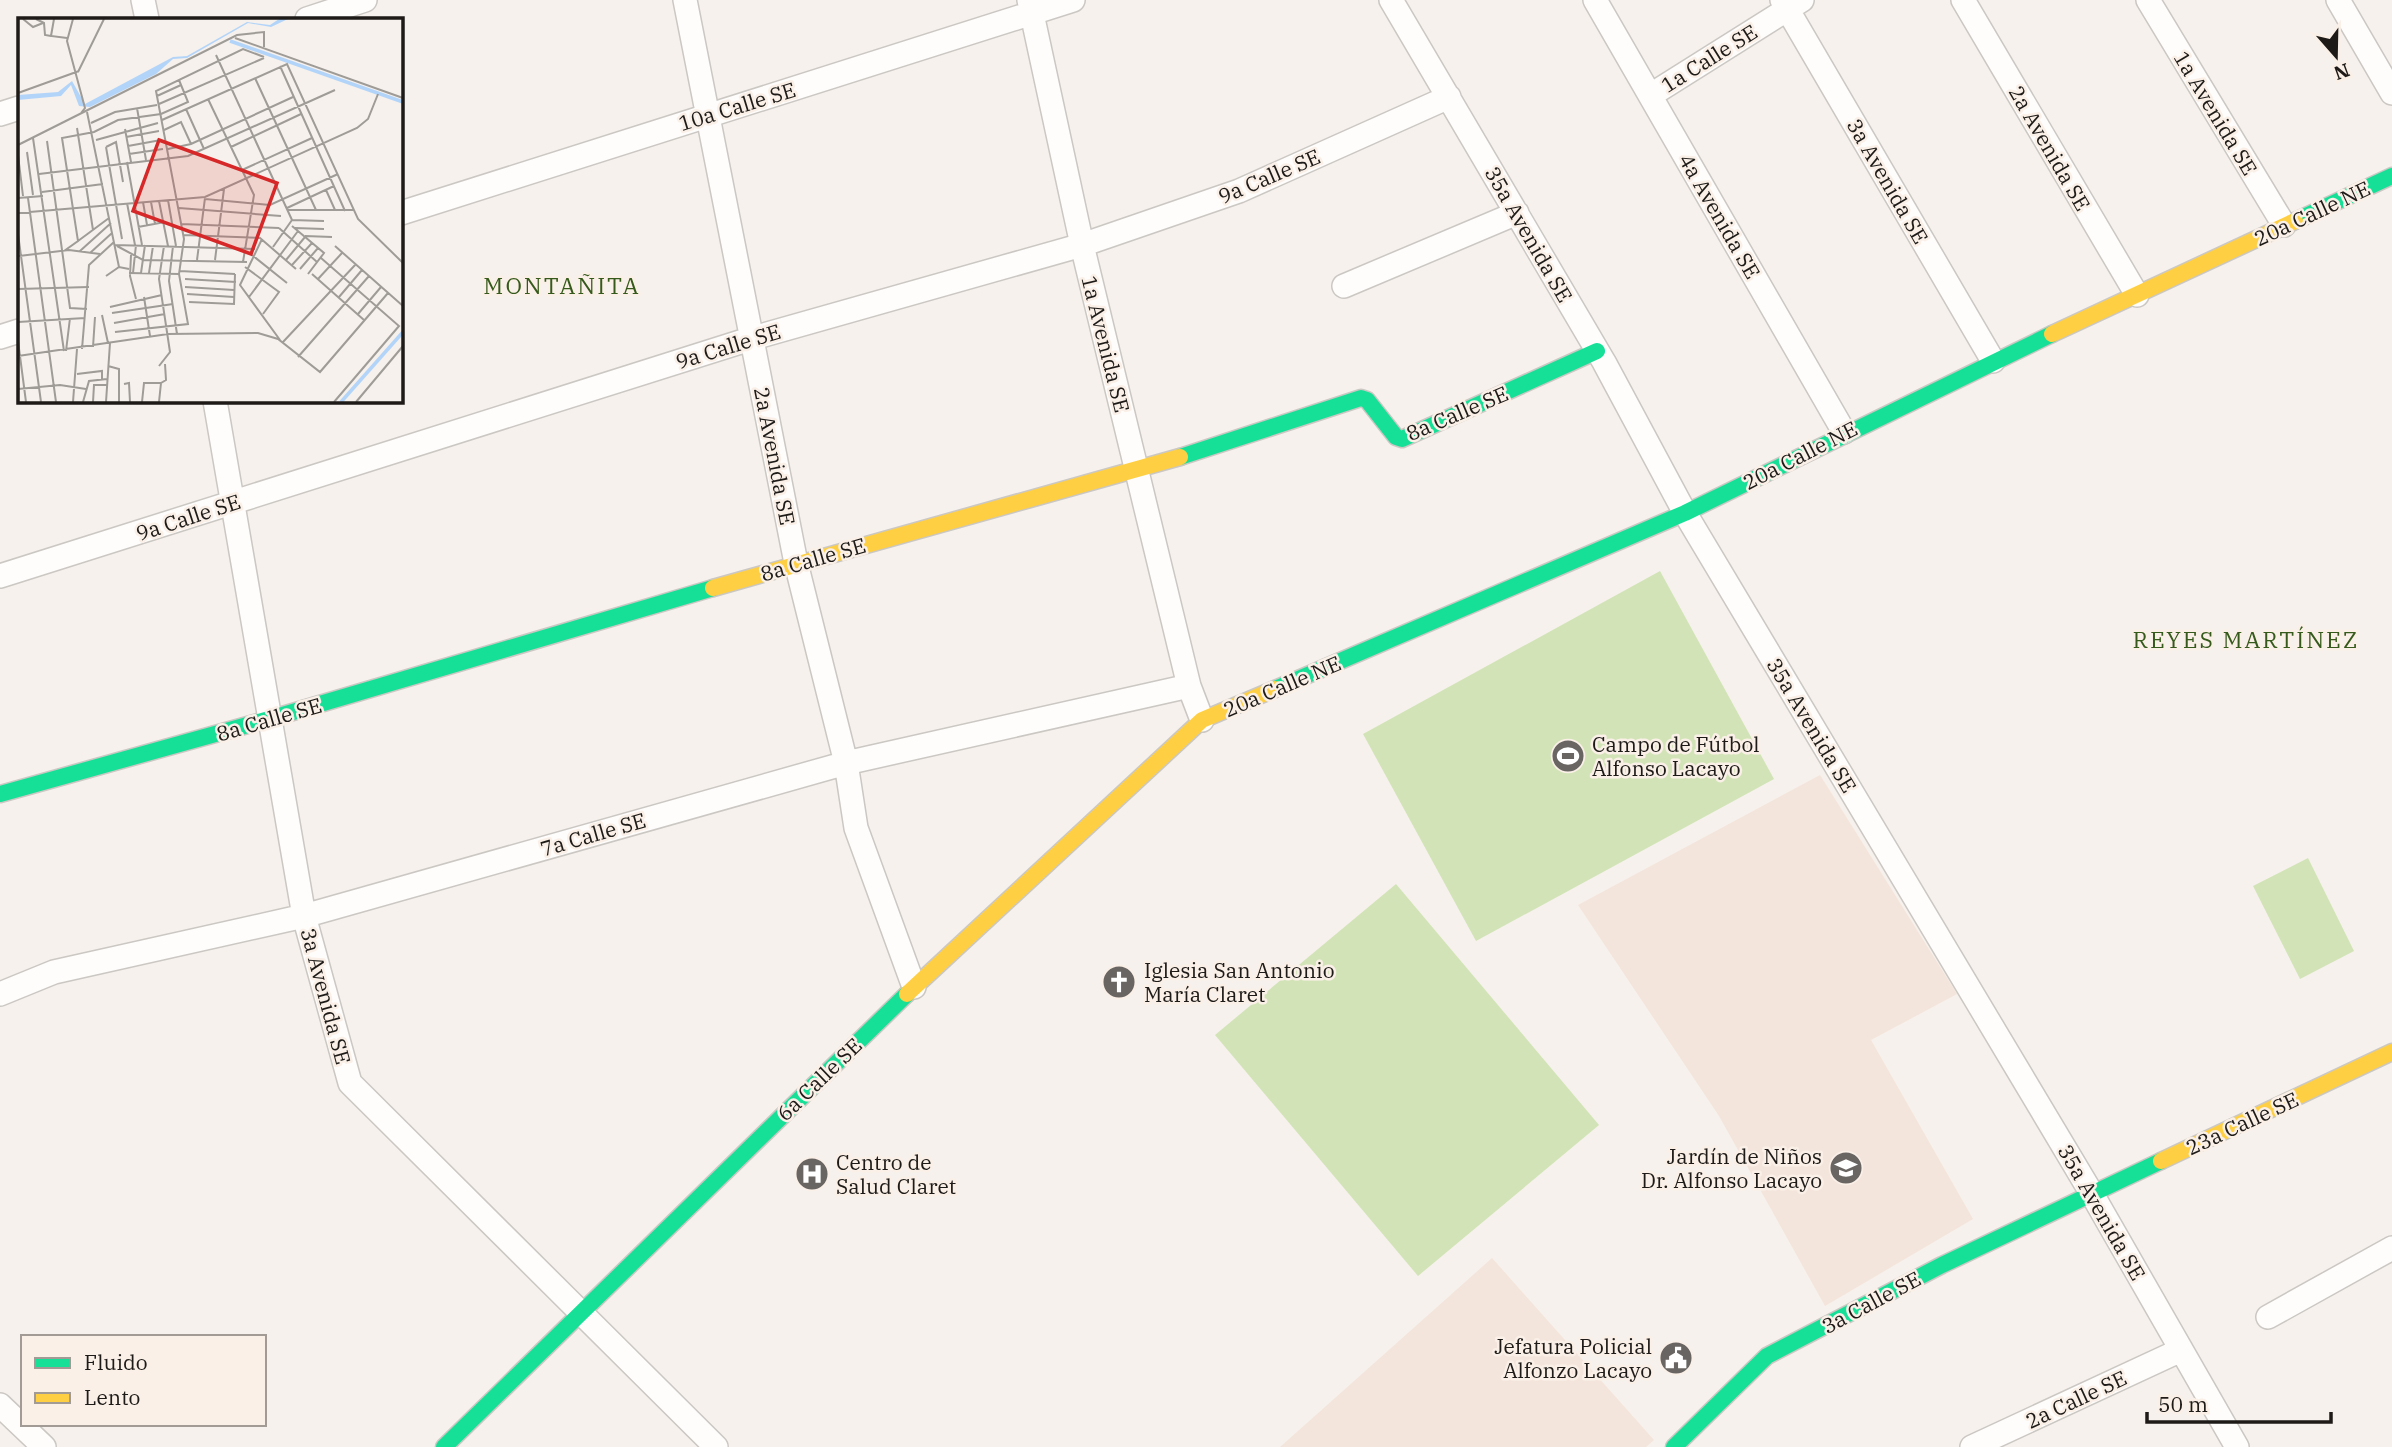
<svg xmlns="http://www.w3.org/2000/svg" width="2392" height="1447" font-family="'IBM Plex Serif',serif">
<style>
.education{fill:#f4e5dc}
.green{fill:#d2e4b7}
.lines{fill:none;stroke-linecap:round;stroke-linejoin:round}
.street-casing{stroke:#cbc7c3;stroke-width:26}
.fast-casing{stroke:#cbc7c3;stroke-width:19}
.slow-casing{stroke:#cbc7c3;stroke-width:19}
.street{stroke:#fefdfc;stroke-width:23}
.fast{stroke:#16e098;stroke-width:16}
.slow{stroke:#ffcf43;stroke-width:16}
.labels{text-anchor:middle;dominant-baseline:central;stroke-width:5;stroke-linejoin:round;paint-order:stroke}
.street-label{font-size:21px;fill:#1d1a17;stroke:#faf0e8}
.poi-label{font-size:21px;fill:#1d1a17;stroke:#faf0e8;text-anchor:start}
.neighbourhood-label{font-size:23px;letter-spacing:2px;fill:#355a1b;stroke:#faf0e8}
.inset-river{fill:none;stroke:#b3d4f9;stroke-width:3.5}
.inset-road{fill:none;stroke:#9f9b97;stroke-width:2}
.view{fill:#d62828;fill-opacity:0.15;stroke:#d62828;stroke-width:3.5}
.inset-edge{fill:none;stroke:#1d1a17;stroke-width:3.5}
</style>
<rect width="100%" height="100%" fill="#f6f1ec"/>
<!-- education -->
<path class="education" d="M1820,775L1957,994L1871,1040L1973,1219L1825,1306L1719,1116L1578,905Z
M1492,1258L1654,1440L1646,1447H1280Z"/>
<!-- green -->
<path class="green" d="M1660,571L1774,779L1476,941L1363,734Z
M2308,858L2354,951L2300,979L2253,886Z
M1396,884L1599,1125L1418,1276L1215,1035Z"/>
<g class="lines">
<defs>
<path id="street" d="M143,0L147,19
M685,0L796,563L846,763L856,828L914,987
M1029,0L1082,245L1189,686L1202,720
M1391,0L1604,362L1685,513L2092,1194L2237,1447
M1595,0L1844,432
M1782,0L1993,361
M1963,0L2137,295
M2148,0L2284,225
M2338,0L2392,93
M307,19L365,0
M1651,95L1802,0
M0,114L19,108
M401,213L1073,0
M1344,286L1517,213
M0,337L19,331
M215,401L304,916L350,1083L716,1447
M0,576L753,338L1082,245L1239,191L1449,97
M0,994L54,972L304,916L846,763L1189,686
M2268,1317L2392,1248
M0,1405L44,1447
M1972,1447L2181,1350"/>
<path id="fast" d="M2295,221L2392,176
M1180,457L1361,398L1367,400L1396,437L1402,439L1597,351
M1275,689L1685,513L2052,334
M0,794L269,719L713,588
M444,1447L907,994
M1674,1447L1767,1356L1942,1265L2161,1161"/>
<path id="slow" d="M2052,334L2295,221
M713,588L1180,457
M907,994L1202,720L1275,689
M2161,1161L2392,1052"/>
</defs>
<!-- street casing -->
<use href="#street" class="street-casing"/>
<!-- fast casing -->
<use href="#fast" class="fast-casing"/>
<!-- slow casing -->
<use href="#slow" class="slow-casing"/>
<!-- street -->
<use href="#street" class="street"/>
<!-- fast -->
<use href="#fast" class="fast"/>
<!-- slow -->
<use href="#slow" class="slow"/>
</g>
<!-- icons -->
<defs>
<symbol id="stadium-disc" viewBox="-11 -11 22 22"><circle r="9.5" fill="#696562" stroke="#faf0e8"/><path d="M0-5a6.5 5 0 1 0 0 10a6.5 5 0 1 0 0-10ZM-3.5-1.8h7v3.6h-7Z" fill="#fff"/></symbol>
<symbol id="church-disc" viewBox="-11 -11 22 22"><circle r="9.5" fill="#696562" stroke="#faf0e8"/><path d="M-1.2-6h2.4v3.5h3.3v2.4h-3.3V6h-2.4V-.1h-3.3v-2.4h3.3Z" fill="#fff"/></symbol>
<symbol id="school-disc" viewBox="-11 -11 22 22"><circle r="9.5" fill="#696562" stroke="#faf0e8"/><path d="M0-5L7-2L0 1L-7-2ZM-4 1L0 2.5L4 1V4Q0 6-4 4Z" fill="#fff"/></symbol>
<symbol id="hospital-disc" viewBox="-11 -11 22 22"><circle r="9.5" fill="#696562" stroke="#faf0e8"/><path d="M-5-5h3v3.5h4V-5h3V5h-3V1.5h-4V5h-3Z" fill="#fff"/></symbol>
<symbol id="civic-disc" viewBox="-11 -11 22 22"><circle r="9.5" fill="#696562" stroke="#faf0e8"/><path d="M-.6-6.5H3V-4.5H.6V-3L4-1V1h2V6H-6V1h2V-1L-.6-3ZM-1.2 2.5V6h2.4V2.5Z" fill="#fff"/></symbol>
</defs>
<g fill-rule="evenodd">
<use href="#stadium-disc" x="1549" y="737" width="38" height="38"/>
<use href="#church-disc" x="1100" y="963" width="38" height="38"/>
<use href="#school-disc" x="1827" y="1149" width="38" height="38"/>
<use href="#hospital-disc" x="793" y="1155" width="38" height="38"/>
<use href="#civic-disc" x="1657" y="1339" width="38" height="38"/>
</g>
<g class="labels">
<!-- street labels -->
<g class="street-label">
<text transform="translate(1709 58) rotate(-32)">1a Calle SE</text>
<text transform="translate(737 106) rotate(-17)">10a Calle SE</text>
<text transform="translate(2216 113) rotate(59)">1a Avenida SE</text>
<text transform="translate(2050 148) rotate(60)">2a Avenida SE</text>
<text transform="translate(1269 176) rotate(-23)">9a Calle SE</text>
<text transform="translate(1888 181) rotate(60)">3a Avenida SE</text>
<text transform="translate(2312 213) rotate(-25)">20a Calle NE</text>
<text transform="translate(1720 216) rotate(60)">4a Avenida SE</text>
<text transform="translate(1529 234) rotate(60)">35a Avenida SE</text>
<text transform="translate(1106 344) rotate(76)">1a Avenida SE</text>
<text transform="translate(728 346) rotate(-17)">9a Calle SE</text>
<text transform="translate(1457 413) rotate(-23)">8a Calle SE</text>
<text transform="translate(1800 455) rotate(-27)">20a Calle NE</text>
<text transform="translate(775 456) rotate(79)">2a Avenida SE</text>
<text transform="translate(188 517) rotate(-18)">9a Calle SE</text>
<text transform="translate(813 559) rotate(-16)">8a Calle SE</text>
<text transform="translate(1282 686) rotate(-23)">20a Calle NE</text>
<text transform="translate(269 719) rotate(-16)">8a Calle SE</text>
<text transform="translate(1812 725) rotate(59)">35a Avenida SE</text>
<text transform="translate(593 834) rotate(-16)">7a Calle SE</text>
<text transform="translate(326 996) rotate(75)">3a Avenida SE</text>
<text transform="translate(819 1079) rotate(-44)">6a Calle SE</text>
<text transform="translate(2242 1123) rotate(-25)">23a Calle SE</text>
<text transform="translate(2102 1212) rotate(60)">35a Avenida SE</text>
<text transform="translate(1871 1302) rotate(-28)">3a Calle SE</text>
<text transform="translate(2076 1399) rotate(-25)">2a Calle SE</text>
</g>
<!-- poi labels -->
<g class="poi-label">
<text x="1592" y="744">Campo de Fútbol<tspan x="1592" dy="24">Alfonso Lacayo</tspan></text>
<text x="1144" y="970">Iglesia San Antonio<tspan x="1144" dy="24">María Claret</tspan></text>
<text x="1822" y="1156" text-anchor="end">Jardín de Niños<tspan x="1822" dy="24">Dr. Alfonso Lacayo</tspan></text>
<text x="836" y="1162">Centro de<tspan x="836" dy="24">Salud Claret</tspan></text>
<text x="1652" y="1346" text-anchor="end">Jefatura Policial<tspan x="1652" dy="24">Alfonzo Lacayo</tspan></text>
</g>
<!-- neighbourhood labels -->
<g class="neighbourhood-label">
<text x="562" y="285">MONTAÑITA</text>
<text x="2246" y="639">REYES MARTÍNEZ</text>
</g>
</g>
<!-- overview -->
<g transform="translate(18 18)">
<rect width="385" height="385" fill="#f6f1ec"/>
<path d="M261,1H270L253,9L230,5L169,40L155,41L138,56L72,89L61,88L53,67L43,78L0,82V77L40,74L54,63L67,86L155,39L169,38L229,4L252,7Z" fill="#b3d4f9"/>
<path class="inset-river" d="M212,23L385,84M323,384L385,314"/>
<path class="inset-road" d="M5,1L15,9L25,5M18,1L26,5L27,17L33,18M36,1L33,18L49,20M55,1L49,23L67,90L63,95M217,20L385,80M198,37L274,202L255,229M262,48L327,193M60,54L86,1M237,60L298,192M0,75L61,53M139,78L163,67M190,81L236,177L225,244M141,86L246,40M119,90L128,142M168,91L186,131M69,94L101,249M144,102L269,46L340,201L385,245M73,105L97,94L139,87M59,110L75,212M107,111L113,144M146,112L163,104L173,126M108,119L141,113M15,120L46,333M78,122L140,105M29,123L52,290L69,291M0,127L219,17L246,14V29M110,128L143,122M88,129L104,221M88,129L98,124L105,164M213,129L283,96M150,131L173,126L275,79M9,134L15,177M111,136L145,131M0,137L5,178M109,144L124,227M224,152L294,120M21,156L170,138L317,72M308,172L317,192M24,174L85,166M0,180L25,178M10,180L38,384M187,181L252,187L320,156M150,182L158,228M141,183L150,228M125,184L129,207M133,184L137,206M109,185L117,227M161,190L263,198M269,190L316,168M270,192H336M0,195L187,179L339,110L350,101L360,76M274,202L306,203M163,206L261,210M274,208L306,235L290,256M120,209L147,204M261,210L299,244M277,210L306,211M0,216L23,384M166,217L242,220L278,251M287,218L314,219M244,221L222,267L262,322M60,223L91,200M97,227L237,231M99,228L125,242L229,244M155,228L151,263L159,316M317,228L385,288M46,233L60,223L44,120L76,114L100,102L143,96L170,84L161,62M62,233L93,205M72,235L94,215M113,237L112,258L118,281M234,237L269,265M1,238L51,232L82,236M303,240L381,308L316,384M179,242L187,180M197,242L206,171M268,242L287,219M274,247L294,225M227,249L261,274L245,296M282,251L300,230M162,253L217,256M111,255L161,256M115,255L118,227M123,255L127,227M131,255L135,228M294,256L346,302M88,258L101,249L111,251M167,261L218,264M300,261L324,235M167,269L216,272M0,271L71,269M169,276L216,279M126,279L132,318M231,279L280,213M321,279L344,252M171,284L216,286L217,256M92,289L144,277M94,295L155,286M340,296L363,269M84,297L90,325M0,304L67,300M96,305L147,296M97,314L170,306L161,256L166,221L138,73L225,31L246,39M0,323L8,384M265,324L338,246M75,329L77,299M64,331L71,247L96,224M48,333L52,300M0,338L150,316L240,315L260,321L302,354L370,275M280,339L351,258M90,348L101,351V384M141,348L152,334L141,261L146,228M59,356L84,353V362M106,366L111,365L112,384M0,371L42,367L68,371M55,384L59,331M65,384L71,363L89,361M75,384L76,367H89M88,384L92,325M124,384L126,365H143M141,384L143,365L148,362L147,346M338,384L385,328"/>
<path class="view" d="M141,122L259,165L233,236L115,193Z"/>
<rect width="385" height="385" class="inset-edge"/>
</g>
<!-- legend -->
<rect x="21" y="1335" width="245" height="91" fill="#faf0e8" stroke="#a29a94" stroke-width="2"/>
<rect x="35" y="1358" width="35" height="10" fill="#16e098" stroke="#a29a94" stroke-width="2"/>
<text x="84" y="1370" font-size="21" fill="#1d1a17">Fluido</text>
<rect x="35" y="1393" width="35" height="10" fill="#ffcf43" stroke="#a29a94" stroke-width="2"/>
<text x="84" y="1405" font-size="21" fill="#1d1a17">Lento</text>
<!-- north arrow -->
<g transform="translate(2336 56) rotate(160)" stroke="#faf0e8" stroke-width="5" paint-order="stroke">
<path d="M0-5L12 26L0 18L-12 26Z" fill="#1d1a17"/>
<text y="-10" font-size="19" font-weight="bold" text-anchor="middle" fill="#1d1a17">N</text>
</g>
<!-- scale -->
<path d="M2147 1412v10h184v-10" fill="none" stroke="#1d1a17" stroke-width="3.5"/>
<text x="2158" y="1412" font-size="21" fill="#1d1a17" stroke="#faf0e8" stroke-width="5" paint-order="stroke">50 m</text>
</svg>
